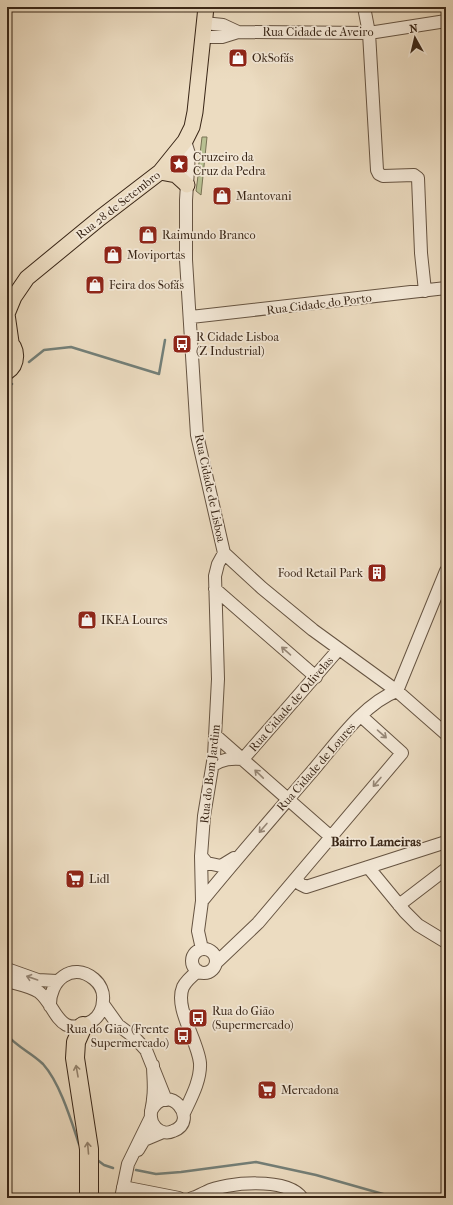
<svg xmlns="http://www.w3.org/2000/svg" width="453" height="1205" font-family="'IM FELL French Canon',serif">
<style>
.green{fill:#b8c092;stroke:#787354}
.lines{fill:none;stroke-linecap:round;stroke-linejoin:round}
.stream{stroke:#737f78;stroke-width:2.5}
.minor-casing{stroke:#665442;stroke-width:14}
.major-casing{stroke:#392617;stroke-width:17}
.highway-casing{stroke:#392617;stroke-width:20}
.minor{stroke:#f3e8d7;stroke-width:12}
.major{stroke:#ecdcc1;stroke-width:15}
.highway{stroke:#ecdcc1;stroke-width:18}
.oneway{stroke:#968777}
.oneway2{stroke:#92816c}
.labels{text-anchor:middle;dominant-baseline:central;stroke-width:3.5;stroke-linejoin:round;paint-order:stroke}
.street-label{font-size:12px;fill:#392617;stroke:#f3e8d7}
.poi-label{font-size:12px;fill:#392617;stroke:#f3e8d7;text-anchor:start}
.neighbourhood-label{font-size:13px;font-weight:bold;fill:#392617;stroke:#f3e8d7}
</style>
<rect width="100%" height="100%" fill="#ecdcc1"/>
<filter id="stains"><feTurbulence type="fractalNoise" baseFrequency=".005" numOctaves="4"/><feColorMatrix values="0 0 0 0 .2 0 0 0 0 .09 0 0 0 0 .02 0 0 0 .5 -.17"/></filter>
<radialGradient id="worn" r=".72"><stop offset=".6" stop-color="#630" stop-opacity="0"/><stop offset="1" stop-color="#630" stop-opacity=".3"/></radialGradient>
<!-- green -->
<path class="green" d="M202,137H207L201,195L196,191L198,176H201L202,172L198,171Z"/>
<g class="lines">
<!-- stream -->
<path class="stream" d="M29,362L44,350L71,347L159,374L165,340
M7,387L12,384
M7,1035C17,1047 32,1053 43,1064C60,1083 71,1120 79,1144L81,1146
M96,1159L104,1165L113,1168
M136,1170L156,1174L181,1172L256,1162L316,1175L397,1198"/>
<defs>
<path id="minor" d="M364,7L369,33L377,170L379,174L383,176L414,175L418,178L421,253L425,291
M204,23L223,25L238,32
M203,37H222L238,32L369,33L446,21
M185,141L189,154L186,200V260L197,435L224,553L262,588L313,630L397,691L446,734
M191,317L446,288
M215,589L316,677
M397,691L446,571
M216,736L331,837
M243,759L338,650
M213,765C223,759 231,758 243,759
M201,856L207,863L221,866L234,858
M368,867L405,912L418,925L446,942
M297,879L300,884L306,887L446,842
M202,901C237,858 273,817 309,775C333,748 362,704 397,691
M399,905L446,869
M202,949L198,931L202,901L201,856L204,816L214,756L218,679L215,576L218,564L224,553
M192 961a12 12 0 1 1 24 0a12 12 0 1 1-24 0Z
M216,963L258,923L402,753L361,716
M7,969L38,980L57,981
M7,981C17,984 30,986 39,992C57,1006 57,1040 92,1021C99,1017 103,1008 103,1000C104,992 100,984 94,979C72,961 49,981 50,1006
M103,1004L118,1025L134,1037L146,1050L166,1100
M151,1111C168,1079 201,1121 173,1131C167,1134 160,1132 156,1128C153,1125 151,1121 151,1117C150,1111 153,1105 153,1099C155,1088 153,1076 153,1065
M184,1113C191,1098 201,1080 200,1063C198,1041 174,1008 183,987C186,981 193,975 198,971
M138,1150L144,1140L163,1132
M123,1187L179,1198
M121,1198L128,1164L151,1117
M192,1198C197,1197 201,1194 206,1192C226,1182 288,1177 302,1198"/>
<path id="major" d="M160,172L176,175L187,185
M7,314L14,297L27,278L100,218L160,172L185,141L192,127L195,112L206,7
M7,314L11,342
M7,340C19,348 18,365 7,372"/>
<path id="highway" d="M83,1026L76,1042L75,1058L89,1149V1198"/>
</defs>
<!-- minor casing -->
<use href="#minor" class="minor-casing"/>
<!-- major casing -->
<use href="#major" class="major-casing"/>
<!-- highway casing -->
<use href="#highway" class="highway-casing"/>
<!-- minor -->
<use href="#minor" class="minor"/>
<!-- major -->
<use href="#major" class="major"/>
<!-- highway -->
<use href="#highway" class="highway"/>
</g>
<!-- one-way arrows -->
<defs><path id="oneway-shaft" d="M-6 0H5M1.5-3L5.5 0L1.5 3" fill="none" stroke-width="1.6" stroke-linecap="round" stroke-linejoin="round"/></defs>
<g class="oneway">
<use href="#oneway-shaft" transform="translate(286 651) rotate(-139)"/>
<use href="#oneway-shaft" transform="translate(382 734) rotate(41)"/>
<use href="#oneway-shaft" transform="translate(259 774) rotate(-136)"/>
<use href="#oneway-shaft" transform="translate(377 782) rotate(131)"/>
<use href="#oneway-shaft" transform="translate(263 828) rotate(131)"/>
<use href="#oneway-shaft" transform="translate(32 978) rotate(-161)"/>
</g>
<g class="oneway2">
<use href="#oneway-shaft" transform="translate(77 1071) rotate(-100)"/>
<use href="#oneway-shaft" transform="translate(88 1148) rotate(-95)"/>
</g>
<!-- icons -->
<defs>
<symbol id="shop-square" viewBox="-11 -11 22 22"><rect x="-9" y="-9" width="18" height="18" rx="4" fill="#8f2418" stroke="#f3e8d7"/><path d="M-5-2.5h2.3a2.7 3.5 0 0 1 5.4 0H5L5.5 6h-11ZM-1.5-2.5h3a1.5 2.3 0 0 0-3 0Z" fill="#fff"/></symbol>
<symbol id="sight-square" viewBox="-11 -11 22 22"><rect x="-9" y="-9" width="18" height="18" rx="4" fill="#8f2418" stroke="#f3e8d7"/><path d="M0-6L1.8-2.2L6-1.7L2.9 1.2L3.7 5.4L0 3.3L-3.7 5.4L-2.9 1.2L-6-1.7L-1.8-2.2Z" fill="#fff"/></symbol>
<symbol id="bus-square" viewBox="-11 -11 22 22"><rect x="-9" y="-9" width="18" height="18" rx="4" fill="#8f2418" stroke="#f3e8d7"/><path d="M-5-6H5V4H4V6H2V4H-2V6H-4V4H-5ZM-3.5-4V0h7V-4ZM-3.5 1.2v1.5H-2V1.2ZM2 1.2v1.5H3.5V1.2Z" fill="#fff"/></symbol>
<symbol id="building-square" viewBox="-11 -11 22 22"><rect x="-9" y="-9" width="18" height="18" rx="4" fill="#8f2418" stroke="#f3e8d7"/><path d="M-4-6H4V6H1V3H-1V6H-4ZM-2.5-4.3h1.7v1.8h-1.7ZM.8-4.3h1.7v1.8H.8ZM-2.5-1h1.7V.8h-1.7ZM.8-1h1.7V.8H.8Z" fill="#fff"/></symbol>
<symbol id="supermarket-square" viewBox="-11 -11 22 22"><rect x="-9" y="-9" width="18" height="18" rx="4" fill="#8f2418" stroke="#f3e8d7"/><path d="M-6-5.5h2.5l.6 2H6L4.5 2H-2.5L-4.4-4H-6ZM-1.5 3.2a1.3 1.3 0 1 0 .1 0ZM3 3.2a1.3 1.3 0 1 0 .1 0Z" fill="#fff"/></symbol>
</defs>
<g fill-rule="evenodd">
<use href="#shop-square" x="227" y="47" width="22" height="22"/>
<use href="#sight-square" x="168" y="153" width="22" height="22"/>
<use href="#shop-square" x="211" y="185" width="22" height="22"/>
<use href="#shop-square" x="137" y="224" width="22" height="22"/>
<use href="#shop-square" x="102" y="244" width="22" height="22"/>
<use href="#shop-square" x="84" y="274" width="22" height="22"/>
<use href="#bus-square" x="171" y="333" width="22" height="22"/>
<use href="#building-square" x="366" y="562" width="22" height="22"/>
<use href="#shop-square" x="76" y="609" width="22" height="22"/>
<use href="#supermarket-square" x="64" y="868" width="22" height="22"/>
<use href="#bus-square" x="187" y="1007" width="22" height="22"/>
<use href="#bus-square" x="172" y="1025" width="22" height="22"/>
<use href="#supermarket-square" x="256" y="1079" width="22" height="22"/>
</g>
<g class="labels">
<!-- street labels -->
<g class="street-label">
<text x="318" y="32">Rua Cidade de Aveiro</text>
<text transform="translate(118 205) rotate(-38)">Rua 28 de Setembro</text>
<text transform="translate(319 304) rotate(-7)">Rua Cidade do Porto</text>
<text transform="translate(210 488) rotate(78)">Rua Cidade de Lisboa</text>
<text transform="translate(291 704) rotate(-49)">Rua Cidade de Odivelas</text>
<text transform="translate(316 767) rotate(-49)">Rua Cidade de Loures</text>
<text transform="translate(210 774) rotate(-83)">Rua do Bom Jardim</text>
</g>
<!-- poi labels -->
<g class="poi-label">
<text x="252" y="58">OkSofás</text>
<text x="193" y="157">Cruzeiro da<tspan x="193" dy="14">Cruz da Pedra</tspan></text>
<text x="236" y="196">Mantovani</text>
<text x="162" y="235">Raimundo Branco</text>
<text x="127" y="255">Moviportas</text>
<text x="109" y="285">Feira dos Sofás</text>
<text x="196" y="337">R Cidade Lisboa<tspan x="196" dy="14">(Z Industrial)</tspan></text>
<text x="363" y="573" text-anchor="end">Food Retail Park</text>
<text x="101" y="620">IKEA Loures</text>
<text x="89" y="879">Lidl</text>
<text x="212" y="1011">Rua do Gião<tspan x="212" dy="14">(Supermercado)</tspan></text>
<text x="169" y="1029" text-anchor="end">Rua do Gião (Frente<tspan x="169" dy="14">Supermercado)</tspan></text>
<text x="281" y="1090">Mercadona</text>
</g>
<!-- neighbourhood labels -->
<g class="neighbourhood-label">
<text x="376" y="841">Bairro Lameiras</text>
</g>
</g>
<!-- margin -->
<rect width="453" height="1205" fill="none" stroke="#ecdcc1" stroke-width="24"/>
<rect x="8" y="8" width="437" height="1189" fill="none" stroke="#392617" stroke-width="2"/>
<rect x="12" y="12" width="429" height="1181" fill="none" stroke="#392617"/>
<!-- north arrow -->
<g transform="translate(415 38) rotate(352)" stroke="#f3e8d7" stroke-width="3" paint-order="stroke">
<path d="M0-3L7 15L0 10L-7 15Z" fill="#392617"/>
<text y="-6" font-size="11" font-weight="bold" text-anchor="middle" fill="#392617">N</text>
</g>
<rect width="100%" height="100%" filter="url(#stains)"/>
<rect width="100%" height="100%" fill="url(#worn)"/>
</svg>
